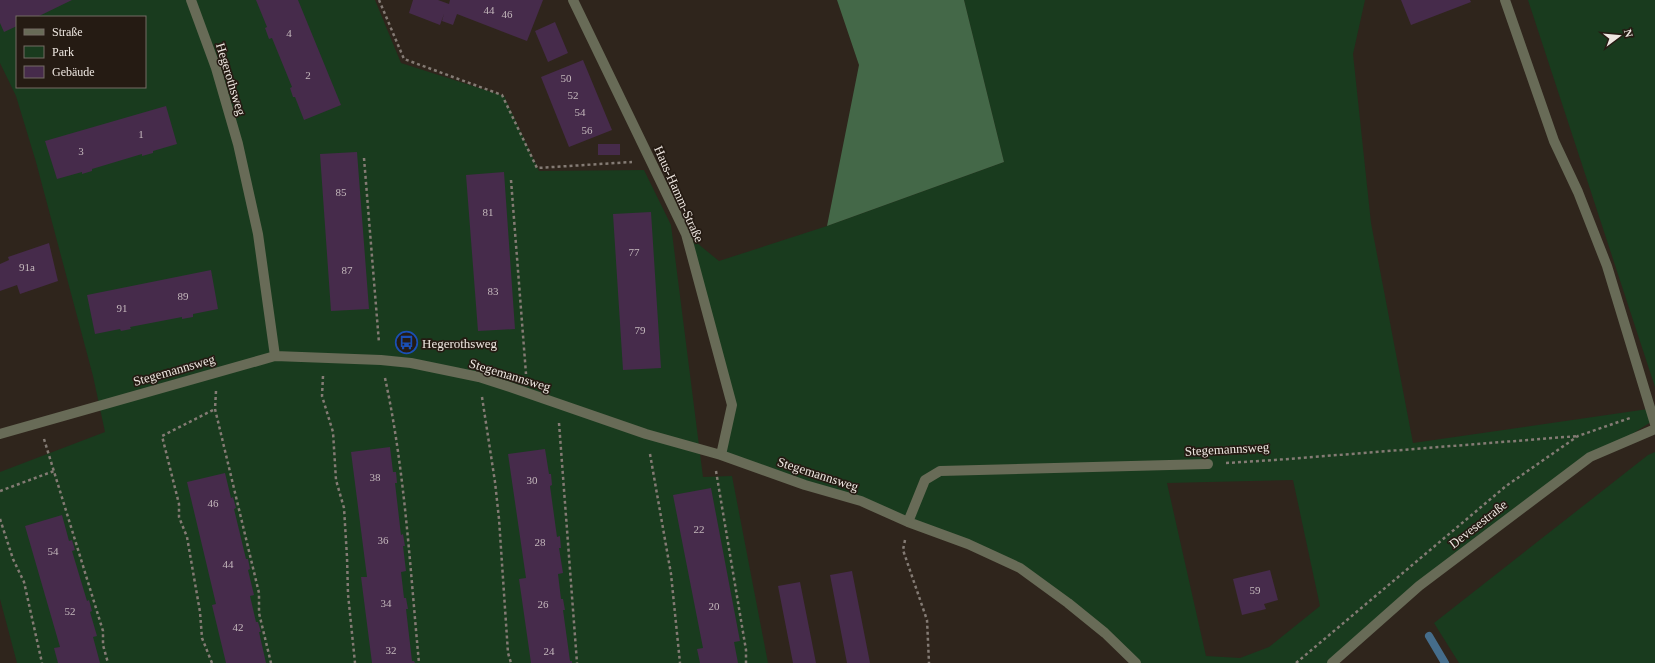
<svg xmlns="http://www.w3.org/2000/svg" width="1655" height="663" font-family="'Times New Roman',serif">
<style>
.green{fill:#193b1e;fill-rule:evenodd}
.forest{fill:#446848}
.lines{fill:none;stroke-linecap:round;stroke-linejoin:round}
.stream{stroke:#456d8b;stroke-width:8}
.building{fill:#462b4b}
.path{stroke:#847b74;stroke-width:2.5;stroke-dasharray:3 3;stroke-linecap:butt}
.minor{stroke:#686b57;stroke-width:10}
.labels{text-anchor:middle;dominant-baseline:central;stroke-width:3.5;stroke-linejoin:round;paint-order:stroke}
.number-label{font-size:11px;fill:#c4b8bc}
.street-label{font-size:13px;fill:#eee7e1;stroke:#251b13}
.poi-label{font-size:13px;fill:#eee7e1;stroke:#251b13;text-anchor:start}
</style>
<rect width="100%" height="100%" fill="#2f251c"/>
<!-- green -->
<path class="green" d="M0,0H375L401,63L504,96L539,171L644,170L671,225L703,477L732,476L768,663H17L0,599V472L105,432L93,376L36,162L16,96L0,63ZM17,17H145V87H17Z
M964,0H1365L1353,54L1371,223L1413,443L1655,408L1654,420L1531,499L1332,663H1136L1020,568L968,544L721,455L732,405L686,234L719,261L827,226L1004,162ZM1293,480L1320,606L1269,647L1240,658L1206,656L1167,483Z
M1528,0H1655V387Z
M1655,452V663H1459L1434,623L1648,455Z"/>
<!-- forest -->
<path class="forest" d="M837,0H964L1004,162L827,226L859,65Z"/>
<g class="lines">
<!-- stream -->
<path class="stream" d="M1429,636L1445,663"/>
</g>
<!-- building -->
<path class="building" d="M0,0H72L37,17H17V26L4,32L0,23Z
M256,0H298L341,105L304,120L295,97H293L290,88L292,87L272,38L269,39L265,28L267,27Z
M413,0H438L449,4L450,0H543L527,41L457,14L453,25L442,21L444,14L440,25L409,13Z
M1401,0H1470L1471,2L1411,25Z
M555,22L568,53L548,62L535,31Z
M583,60L612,130L569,147L541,77Z
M166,106L177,144L153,151V153L142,156V154L92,169V171L82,174V172L57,179L45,141Z
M598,144H620V155H598Z
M357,152L369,309L331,311L320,154Z
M504,172L515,329L478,331L466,175Z
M651,212L661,368L623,370L613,214Z
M49,243L58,281L20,294L17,285L0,291V264L9,260L8,257Z
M211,270L218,309L193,314V317L182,319V317L130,327L131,329L121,331L120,329L95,334L87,295Z
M390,447L393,472H396L397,483H395L401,535L403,534L405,546H403L406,571L401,572L404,598H406L408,609H406L412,661H414L415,663H372L361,577H367L351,452Z
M545,449L549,474H551L552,485L550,486L557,537L560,536L561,548H559L563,573L558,574L561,599H563L565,610H563L570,661H572V663H531L519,579L526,578L508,454Z
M225,473L231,498L233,497L236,508L234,509L246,559H248L250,569L248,570L254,595L250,596L256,622H258L261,632H259L266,663H226L212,605L216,604L187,482Z
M711,488L740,641L734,642L738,663H700L697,649L703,648L673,495Z
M62,515L69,541L72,540L75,550L72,551L87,601L89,600L92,611L90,612L97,636L93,637L100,663H58L54,648L60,647L25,526Z
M1270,570L1278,600L1264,604L1266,609L1242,615L1233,579Z
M852,571L870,663H847L830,575Z
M800,582L816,663H793L778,586Z"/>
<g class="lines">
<!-- path -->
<path class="path" d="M379,0L404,59L502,95L537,168L632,162
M364,158L379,343
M511,180L526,374
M323,376L322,396L333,432L336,480L344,508L347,557L348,594L355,663
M385,378C405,470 410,569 419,663
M216,391L215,409L259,593V613L271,663
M482,397L495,482L499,519L508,653L511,663
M559,423L577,663
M44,439L103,631V645L108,663
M650,454L671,574L680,663
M1226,463L1275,460L1578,436
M716,471L746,650V663
M0,491L54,471
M0,519L13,559L24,582L42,663
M905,540L903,550L927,620L929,663
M212,663L202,638L200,612L187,537L179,517V504L162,436L215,409
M1296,663L1506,486L1578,436L1630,418"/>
<!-- minor -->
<path class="minor" d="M191,0L216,68L238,144L258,234L275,356
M573,0L686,234L732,405L721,455
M1505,0L1554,141L1578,192L1607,266L1655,424
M0,434L275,356L381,360L411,363L479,377L510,387L646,434L721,455L805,485L861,501L908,522L968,544L1020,568L1068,603L1105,633L1136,663
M908,522L925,480L940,471L1208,464
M1332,663L1419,586L1590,457L1655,429"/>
</g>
<!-- icons -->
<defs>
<symbol id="bus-ring" viewBox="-11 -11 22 22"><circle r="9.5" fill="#251b13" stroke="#1a4fb4" stroke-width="1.5"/><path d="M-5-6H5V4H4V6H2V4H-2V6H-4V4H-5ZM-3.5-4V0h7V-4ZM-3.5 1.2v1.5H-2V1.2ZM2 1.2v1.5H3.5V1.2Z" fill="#1a4fb4"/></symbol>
</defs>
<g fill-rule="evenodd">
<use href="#bus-ring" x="394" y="330" width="25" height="25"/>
</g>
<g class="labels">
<!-- number labels -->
<g class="number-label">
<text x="489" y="10">44</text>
<text x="507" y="14">46</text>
<text x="289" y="33">4</text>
<text x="308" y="75">2</text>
<text x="566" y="78">50</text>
<text x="573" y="95">52</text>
<text x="580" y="112">54</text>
<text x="587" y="130">56</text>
<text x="141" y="134">1</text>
<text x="81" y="151">3</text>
<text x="341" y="192">85</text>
<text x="488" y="212">81</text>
<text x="634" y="252">77</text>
<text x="27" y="267">91a</text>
<text x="347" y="270">87</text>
<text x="493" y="291">83</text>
<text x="183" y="296">89</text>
<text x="122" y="308">91</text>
<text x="640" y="330">79</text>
<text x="375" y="477">38</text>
<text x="532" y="480">30</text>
<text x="213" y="503">46</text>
<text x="699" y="529">22</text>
<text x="383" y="540">36</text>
<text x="540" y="542">28</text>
<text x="53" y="551">54</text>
<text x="228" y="564">44</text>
<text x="1255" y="590">59</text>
<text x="386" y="603">34</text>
<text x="543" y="604">26</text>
<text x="714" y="606">20</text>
<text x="70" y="611">52</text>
<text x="238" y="627">42</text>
<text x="391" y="650">32</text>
<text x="549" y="651">24</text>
</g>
<!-- street labels -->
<g class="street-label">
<text transform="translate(231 79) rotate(73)">Hegerothsweg</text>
<text transform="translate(679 194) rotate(66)">Haus-Hamm-Straße</text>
<text transform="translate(174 370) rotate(-16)">Stegemannsweg</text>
<text transform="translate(510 375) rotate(17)">Stegemannsweg</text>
<text transform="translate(1227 449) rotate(-3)">Stegemannsweg</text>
<text transform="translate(818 474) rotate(18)">Stegemannsweg</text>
<text transform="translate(1478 524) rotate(-38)">Devesestraße</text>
</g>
<!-- poi labels -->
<g class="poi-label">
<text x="422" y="343">Hegerothsweg</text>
</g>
</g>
<!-- legend -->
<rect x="16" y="16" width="130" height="72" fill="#251b13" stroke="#756d65"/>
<rect x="24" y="29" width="20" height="6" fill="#686b57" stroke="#756d65"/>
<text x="52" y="36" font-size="12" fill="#eee7e1">Straße</text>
<rect x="24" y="46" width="20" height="12" fill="#193b1e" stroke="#756d65"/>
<text x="52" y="56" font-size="12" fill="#eee7e1">Park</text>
<rect x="24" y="66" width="20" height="12" fill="#462b4b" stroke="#756d65"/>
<text x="52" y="76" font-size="12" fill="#eee7e1">Gebäude</text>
<!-- north arrow -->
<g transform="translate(1619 36) rotate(74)" stroke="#251b13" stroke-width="3" paint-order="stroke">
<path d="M0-3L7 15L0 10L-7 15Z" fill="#eee7e1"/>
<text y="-6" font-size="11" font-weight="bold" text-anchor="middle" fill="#eee7e1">N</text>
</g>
</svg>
